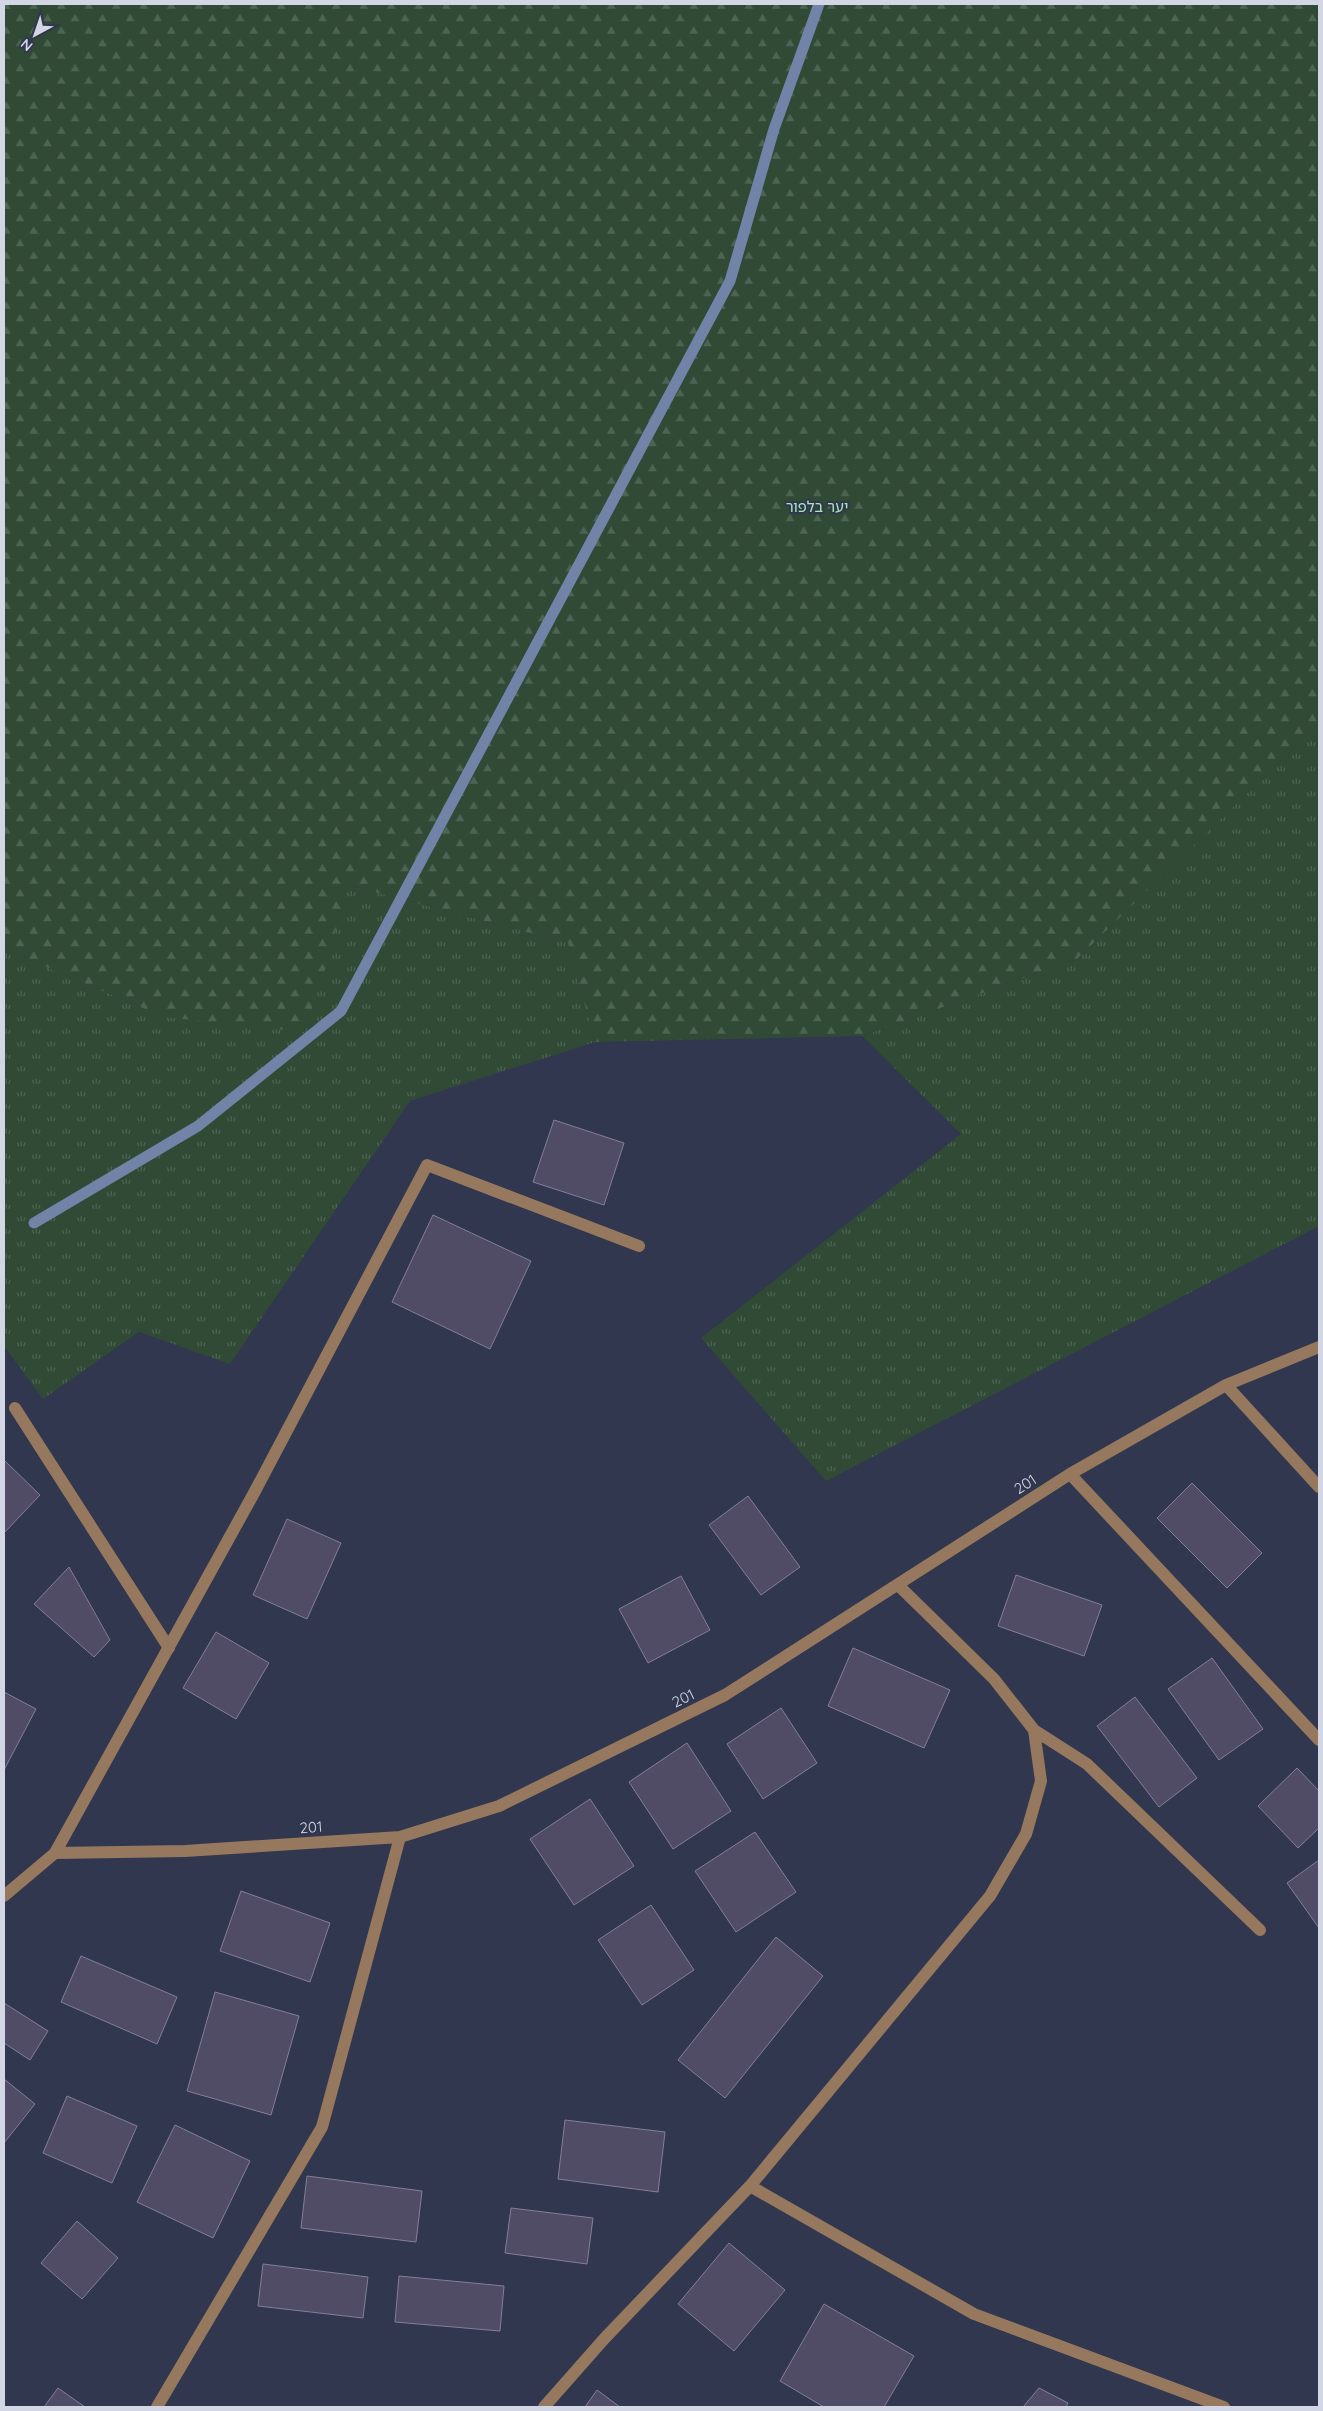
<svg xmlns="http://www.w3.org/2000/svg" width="1323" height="2411" font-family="Quicksand,'Noto Sans Hebrew',sans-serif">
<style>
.grass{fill:url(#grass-tufts)}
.forest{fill:url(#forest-firs)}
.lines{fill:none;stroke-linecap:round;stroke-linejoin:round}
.stream{stroke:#7184a7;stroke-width:11}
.building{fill:#514c65;stroke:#847e9a}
.minor{stroke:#96785e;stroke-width:12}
.labels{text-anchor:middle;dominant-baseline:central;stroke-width:4;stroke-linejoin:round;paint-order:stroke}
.park-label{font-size:15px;fill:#a8e4b6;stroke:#30374e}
.street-label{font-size:15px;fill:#d2d6e5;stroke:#30374e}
</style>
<defs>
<pattern id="grass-tufts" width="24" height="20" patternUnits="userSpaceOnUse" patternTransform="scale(1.25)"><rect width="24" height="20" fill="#304a36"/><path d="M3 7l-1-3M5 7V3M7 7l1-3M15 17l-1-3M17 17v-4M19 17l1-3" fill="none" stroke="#4d6353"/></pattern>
<pattern id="forest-firs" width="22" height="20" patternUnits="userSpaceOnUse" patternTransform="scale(1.25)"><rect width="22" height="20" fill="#304a36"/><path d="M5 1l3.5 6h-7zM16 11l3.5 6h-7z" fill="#4d6353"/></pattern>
</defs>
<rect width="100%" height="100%" fill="#30374e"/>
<!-- grass -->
<path class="grass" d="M1319,723V1226L826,1481L701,1338L961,1134L862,1036L1077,959Z
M349,885L568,943L595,1042L410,1101L230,1364L139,1332L43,1399L4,1346V949L164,1017Z"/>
<!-- forest -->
<path class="forest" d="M4,4H1319V723L1077,959L862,1036L595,1042L568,943L349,885L305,1032L164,1017L4,949Z"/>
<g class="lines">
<!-- stream -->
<path class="stream" d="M34,1223L198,1126L341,1011L730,281L774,129L819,4"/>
</g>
<!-- building -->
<path class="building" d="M554,1120L624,1143L604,1205L533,1182Z
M433,1215L531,1261L490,1349L392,1302Z
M4,1460L40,1495L4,1533Z
M1192,1483L1262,1553L1227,1588L1157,1518Z
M748,1496L800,1567L761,1595L709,1525Z
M287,1519L341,1543L307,1619L253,1595Z
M69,1567L110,1640L94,1657L34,1604Z
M1016,1575L1102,1605L1084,1656L998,1626Z
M681,1576L710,1630L648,1663L619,1609Z
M216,1632L269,1663L236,1719L183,1688Z
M853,1648L950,1690L924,1748L828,1706Z
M1212,1658L1263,1729L1219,1760L1168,1689Z
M4,1692L36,1709L4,1770Z
M1135,1697L1197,1778L1159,1807L1097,1726Z
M781,1708L817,1763L763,1799L727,1744Z
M687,1743L731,1811L673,1849L629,1782Z
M1297,1768L1319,1791V1828L1298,1848L1258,1806Z
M590,1799L634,1866L574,1905L530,1839Z
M755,1832L796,1892L736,1932L695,1871Z
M1319,1860V1928L1287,1883Z
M241,1891L330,1923L310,1982L220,1951Z
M651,1905L694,1970L642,2005L598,1940Z
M776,1937L823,1976L725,2098L678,2060Z
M81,1956L177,1997L157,2044L61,2002Z
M215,1992L299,2016L271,2115L187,2091Z
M4,2003L48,2031L30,2060L4,2043Z
M4,2079L35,2104L4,2143Z
M67,2096L137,2126L112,2183L43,2153Z
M565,2120L665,2132L658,2192L558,2179Z
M175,2125L250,2161L213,2238L137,2202Z
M307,2176L422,2191L416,2242L301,2228Z
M511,2208L593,2218L587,2264L505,2253Z
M77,2221L118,2258L82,2299L41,2263Z
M729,2243L785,2290L734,2351L678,2304Z
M263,2264L368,2277L363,2318L258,2306Z
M399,2276L504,2286L500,2331L395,2322Z
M824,2304L914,2356L884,2407H824L780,2381Z
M58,2388L85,2407H44Z
M1039,2388L1068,2403L1066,2407H1023Z
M597,2390L620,2407H585Z"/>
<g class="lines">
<!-- minor -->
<path class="minor" d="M1226,1385L1319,1487
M15,1408L169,1648
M1070,1474L1319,1740
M898,1585L994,1679L1034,1730L1087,1764L1260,1930
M55,1853L254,1493L427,1165L639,1246
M4,1896L55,1853L185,1851L400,1837L499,1806L725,1695L1070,1474L1226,1385L1319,1347
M750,2186L974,2314L1224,2407
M157,2407L322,2127L400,1837
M544,2407L604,2339L750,2186L990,1896L1026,1834L1041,1781L1034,1730"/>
</g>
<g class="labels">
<!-- park labels -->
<g class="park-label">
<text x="817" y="506">יער בלפור</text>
</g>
<!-- street labels -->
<g class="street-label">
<text transform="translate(1025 1484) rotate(-33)">201</text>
<text transform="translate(683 1698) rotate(-26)">201</text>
<text transform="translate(311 1827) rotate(-4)">201</text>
</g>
</g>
<!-- border -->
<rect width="1323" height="2411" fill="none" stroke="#d2d6e5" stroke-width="10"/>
<!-- north arrow -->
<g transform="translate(35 35) rotate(220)" stroke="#30374e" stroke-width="4" paint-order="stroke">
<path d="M0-4L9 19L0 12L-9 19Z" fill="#d2d6e5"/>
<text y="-8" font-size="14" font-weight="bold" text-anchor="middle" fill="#d2d6e5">N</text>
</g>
</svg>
